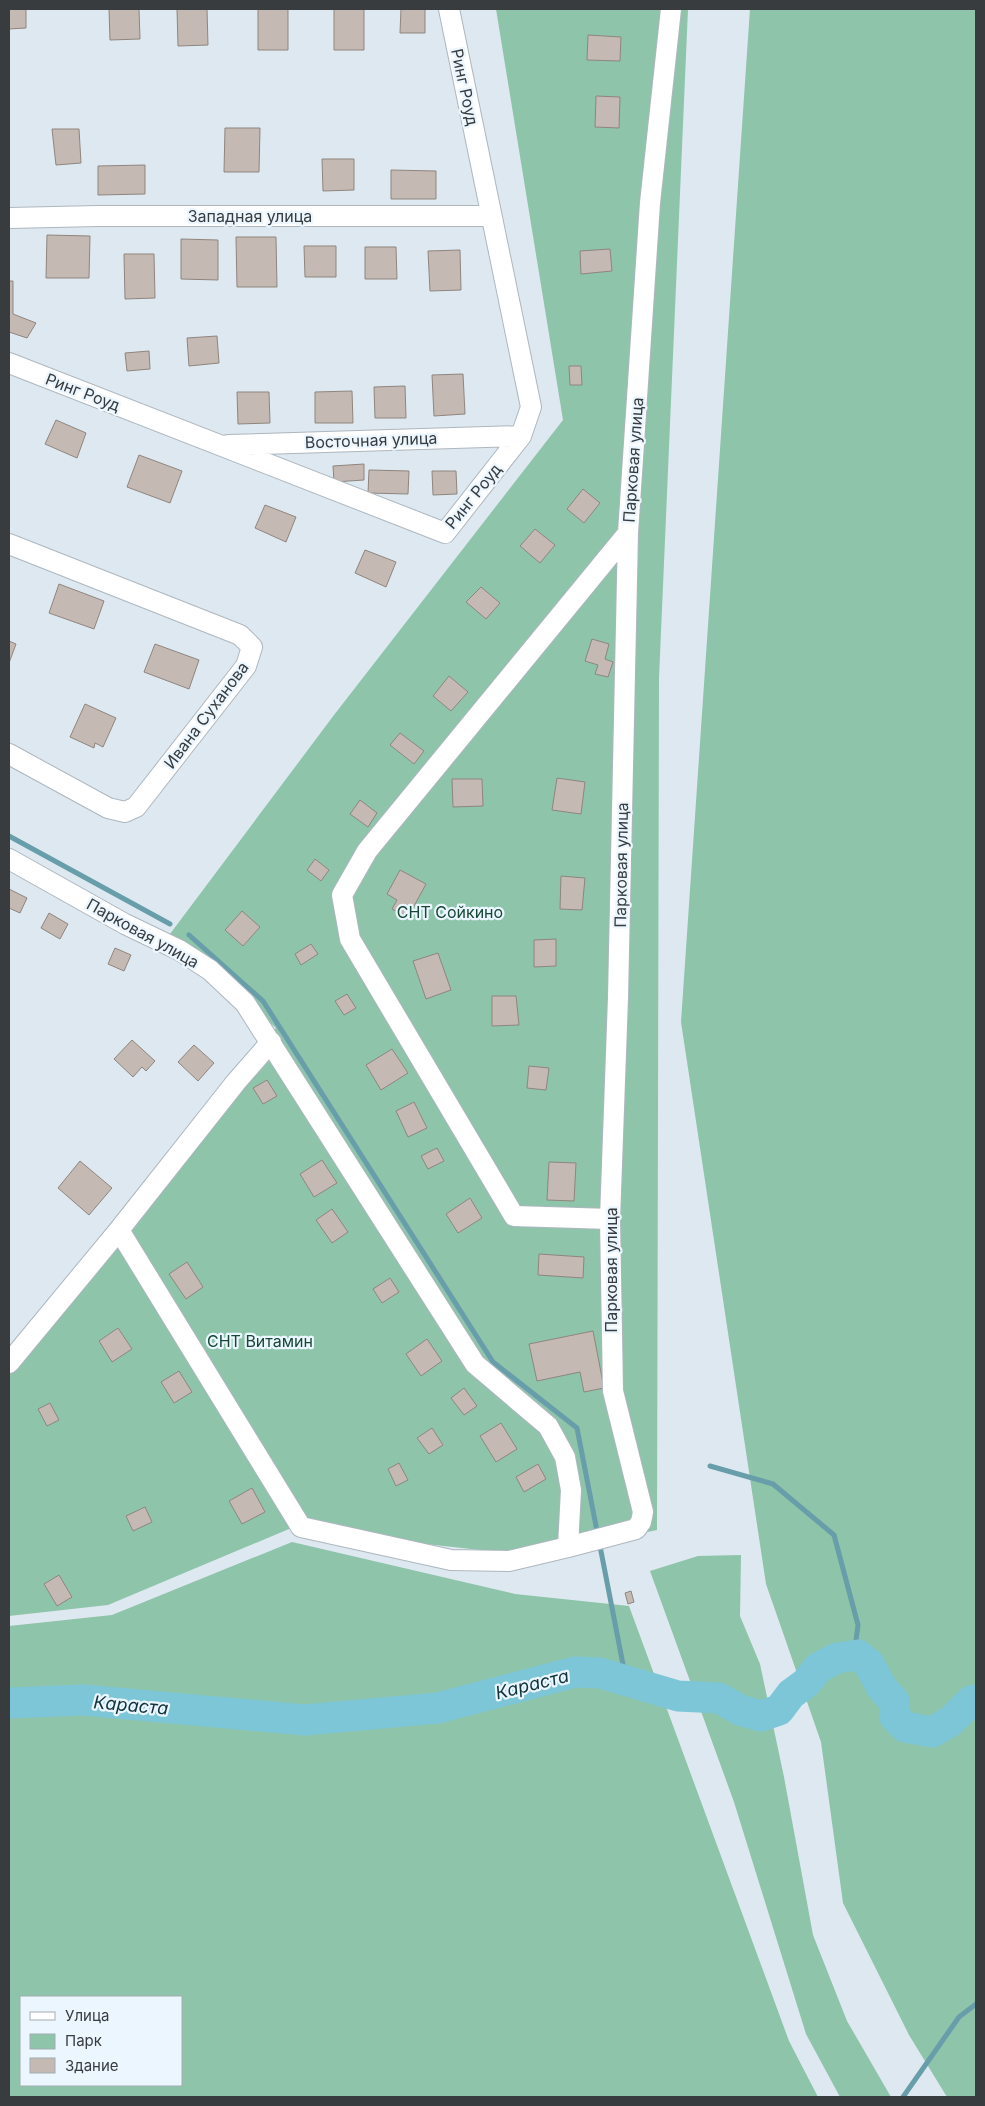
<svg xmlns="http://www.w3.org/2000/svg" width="985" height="2106" font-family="Inter,sans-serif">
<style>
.green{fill:#8dc4aa;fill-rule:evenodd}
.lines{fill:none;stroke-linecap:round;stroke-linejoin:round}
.stream{stroke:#689daa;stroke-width:5}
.river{stroke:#7dc6d8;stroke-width:31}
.building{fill:#c4bab3;stroke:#8f857f}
.street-casing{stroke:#adb7bf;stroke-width:22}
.street{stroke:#fff;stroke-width:20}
.labels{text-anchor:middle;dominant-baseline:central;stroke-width:4.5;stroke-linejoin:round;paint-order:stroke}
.street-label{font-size:16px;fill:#383c3f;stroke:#ebf6fe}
.park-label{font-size:16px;fill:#164834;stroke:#ebf6fe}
.water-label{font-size:18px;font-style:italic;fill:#0f333b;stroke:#ebf6fe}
</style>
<rect width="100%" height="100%" fill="#dee8f0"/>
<!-- green -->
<path class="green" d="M496,9H688L659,678L657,1530L535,1556L289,1529L108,1605L9,1616V1351L149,1175L276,1028L170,934L334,715L563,420Z
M750,9H976V2097H947L909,2035L843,1903L821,1742L766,1584L681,1022Z
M292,1542L515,1594L629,1606L789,2041L818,2097H9V1626L112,1615ZM181,1997V2085H21V1997Z
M741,1555L740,1616L760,1664L784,1777L813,1935L847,2021L891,2097H840L806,2034L734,1802L650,1571L698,1556Z"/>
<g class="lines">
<!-- stream -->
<path class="stream" d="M9,836L170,924
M189,935L263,1001L493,1362L577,1428L597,1531
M710,1466L773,1484L834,1535L858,1625L854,1656
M600,1546L626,1680
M903,2097L959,2017L976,2004"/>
<!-- river -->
<path class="river" d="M9,1703L83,1700L305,1720L438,1708L575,1672L600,1673L678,1696L719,1698L740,1710L761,1716L779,1710L791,1694L806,1683L818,1668L837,1658L858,1655L869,1664L882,1688L894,1701L895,1717L905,1727L932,1732L951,1721L971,1701L976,1700"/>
</g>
<!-- building -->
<path class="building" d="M9,9H26V28L9,29Z
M109,9H139L140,39L110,40Z
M177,9H207L208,45L178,46Z
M258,9H288V50H258Z
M334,9H364V50H334Z
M401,9H425V33H400Z
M588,35L621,37L620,61L587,60Z
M596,96L620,97L619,128L595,127Z
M225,128H260L259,172H224Z
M52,129H79L81,163L56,165Z
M322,159H354V190L323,191Z
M145,165V194L98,195V166Z
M391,170L436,171V199H391Z
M47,235L90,236L89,278H46Z
M236,237H276L277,287H237Z
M181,239L218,240V280L181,279Z
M304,246H336V277H305Z
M365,247H396L397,279H365Z
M610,249L612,271L581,274L580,251Z
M460,250L461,290L430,291L428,251Z
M124,254H154L155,298L125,299Z
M9,281H13V314L36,323L27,338L9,332Z
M217,336L219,363L189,366L187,338Z
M149,351L150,369L127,371L125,353Z
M569,366H581L582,385H570Z
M463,374L465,414L434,416L432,375Z
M405,386L406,418H375L374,387Z
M352,391L353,423H315V392Z
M237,392H269L270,423L238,424Z
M56,420L86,433L77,458L45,444Z
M139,455L182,471L170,503L127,487Z
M364,464V480L334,482L333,466Z
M369,470L409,471L408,494L368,493Z
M432,471H456L457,494L433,495Z
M583,489L600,503L584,523L567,509Z
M265,505L296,517L286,542L255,528Z
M535,529L555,545L540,563L520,546Z
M365,550L396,562L386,587L355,573Z
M59,584L104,601L94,629L49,613Z
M481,587L500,603L486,619L466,602Z
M592,639L609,644L605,659L613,662L608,677L595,674L598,665L585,661Z
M9,641L16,644L9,663Z
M155,644L199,660L189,689L144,672Z
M449,676L468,692L451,711L433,696Z
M85,704L116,718L103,747L95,743L94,748L70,737Z
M400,733L424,751L414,764L390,745Z
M557,778L585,782L581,814L552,810Z
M452,779H482L483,806L453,807Z
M360,800L377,813L368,827L350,814Z
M315,859L329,870L321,881L307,870Z
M400,870L426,884L408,917L392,909L397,900L387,894Z
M561,876L585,878L582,910L560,909Z
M9,889L27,898L20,913L9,908Z
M242,911L260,927L243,946L225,930Z
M49,913L68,924L60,939L41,928Z
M556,939V966L534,967V940Z
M311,944L318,954L301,965L295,954Z
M115,948L131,955L124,971L108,964Z
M438,953L451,990L426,999L413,961Z
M347,994L356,1008L344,1015L335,1001Z
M492,996H516L519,1025L492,1026Z
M132,1040L155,1061L146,1071L142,1067L133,1077L114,1059Z
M194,1045L214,1063L198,1081L178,1062Z
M392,1049L408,1073L381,1090L366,1065Z
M529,1066L549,1068L546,1090L527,1088Z
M267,1080L277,1096L263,1104L253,1088Z
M414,1102L427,1128L408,1137L396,1111Z
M437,1148L444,1161L428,1169L421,1156Z
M322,1160L337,1183L314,1197L300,1174Z
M80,1161L112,1188L89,1215L58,1188Z
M549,1162L576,1163L574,1201L547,1200Z
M470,1198L482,1218L458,1233L446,1214Z
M332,1209L348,1232L332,1243L316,1220Z
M539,1254L584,1257L583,1278L538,1275Z
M187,1262L203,1287L186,1299L169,1274Z
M390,1278L399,1292L382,1303L373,1289Z
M118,1328L132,1349L112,1362L99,1341Z
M593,1331L604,1388L584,1392L580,1372L537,1381L529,1344Z
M427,1339L442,1361L421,1376L406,1354Z
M179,1371L192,1392L174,1403L161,1382Z
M464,1388L477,1406L464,1415L451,1398Z
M50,1403L59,1420L47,1426L38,1409Z
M501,1423L517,1449L496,1462L480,1436Z
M432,1428L443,1445L429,1454L417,1438Z
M399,1463L408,1480L396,1486L388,1469Z
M538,1464L546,1479L524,1492L516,1477Z
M252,1488L265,1512L242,1524L229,1501Z
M145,1507L152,1522L133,1531L126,1516Z
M59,1575L72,1597L57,1606L44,1584Z
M631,1591L634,1602L628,1604L625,1593Z"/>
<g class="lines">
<defs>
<path id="street" d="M9,218L98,216H491
M9,363L445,533L521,436L531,407L449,9
M228,445L521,436
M9,544L240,635L252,647L246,666L136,807L125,812L108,808L9,754
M9,859L125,924L179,950L210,970L245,1003L475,1364L548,1426L565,1457L571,1490L568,1547L636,1529L641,1522L643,1512L613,1391L610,1219L618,998L628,533L650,203L671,9
M610,1219L514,1216L350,939L342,895L367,851L628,533
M119,1230L301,1527L451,1560L509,1561L568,1547
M9,1363L119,1230L236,1082L271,1042"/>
</defs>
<!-- street casing -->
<use href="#street" class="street-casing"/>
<!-- street -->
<use href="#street" class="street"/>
</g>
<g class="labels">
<!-- street labels -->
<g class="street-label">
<text transform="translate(465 87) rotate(78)">Ринг Роуд</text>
<text x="250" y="216">Западная улица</text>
<text transform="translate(83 392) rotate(21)">Ринг Роуд</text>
<text transform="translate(371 440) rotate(-2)">Восточная улица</text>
<text transform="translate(633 460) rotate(-86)">Парковая улица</text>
<text transform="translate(473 496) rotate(-51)">Ринг Роуд</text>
<text transform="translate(206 715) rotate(-53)">Ивана Суханова</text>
<text transform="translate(621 865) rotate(-89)">Парковая улица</text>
<text transform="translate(143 933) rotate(29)">Парковая улица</text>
<text transform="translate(611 1270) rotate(-90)">Парковая улица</text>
</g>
<!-- park labels -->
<g class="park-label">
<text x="450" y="912">СНТ Сойкино</text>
<text x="260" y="1341">СНТ Витамин</text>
</g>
<!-- water labels -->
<g class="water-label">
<text transform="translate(532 1684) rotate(-14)">Караста</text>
<text transform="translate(131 1705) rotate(5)">Караста</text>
</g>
</g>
<!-- border -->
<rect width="985" height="2106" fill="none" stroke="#383c3f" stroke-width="20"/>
<!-- legend -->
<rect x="20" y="1996" width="162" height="90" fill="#ebf6fe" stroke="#a3acb2"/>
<rect x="30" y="2012" width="25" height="8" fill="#ffffff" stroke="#a3acb2"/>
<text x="65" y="2021" font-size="15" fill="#383c3f">Улица</text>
<rect x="30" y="2034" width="25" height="15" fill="#8dc4aa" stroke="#a3acb2"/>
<text x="65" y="2046" font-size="15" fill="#383c3f">Парк</text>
<rect x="30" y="2058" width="25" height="15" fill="#c4bab3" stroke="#a3acb2"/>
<text x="65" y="2071" font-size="15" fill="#383c3f">Здание</text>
</svg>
